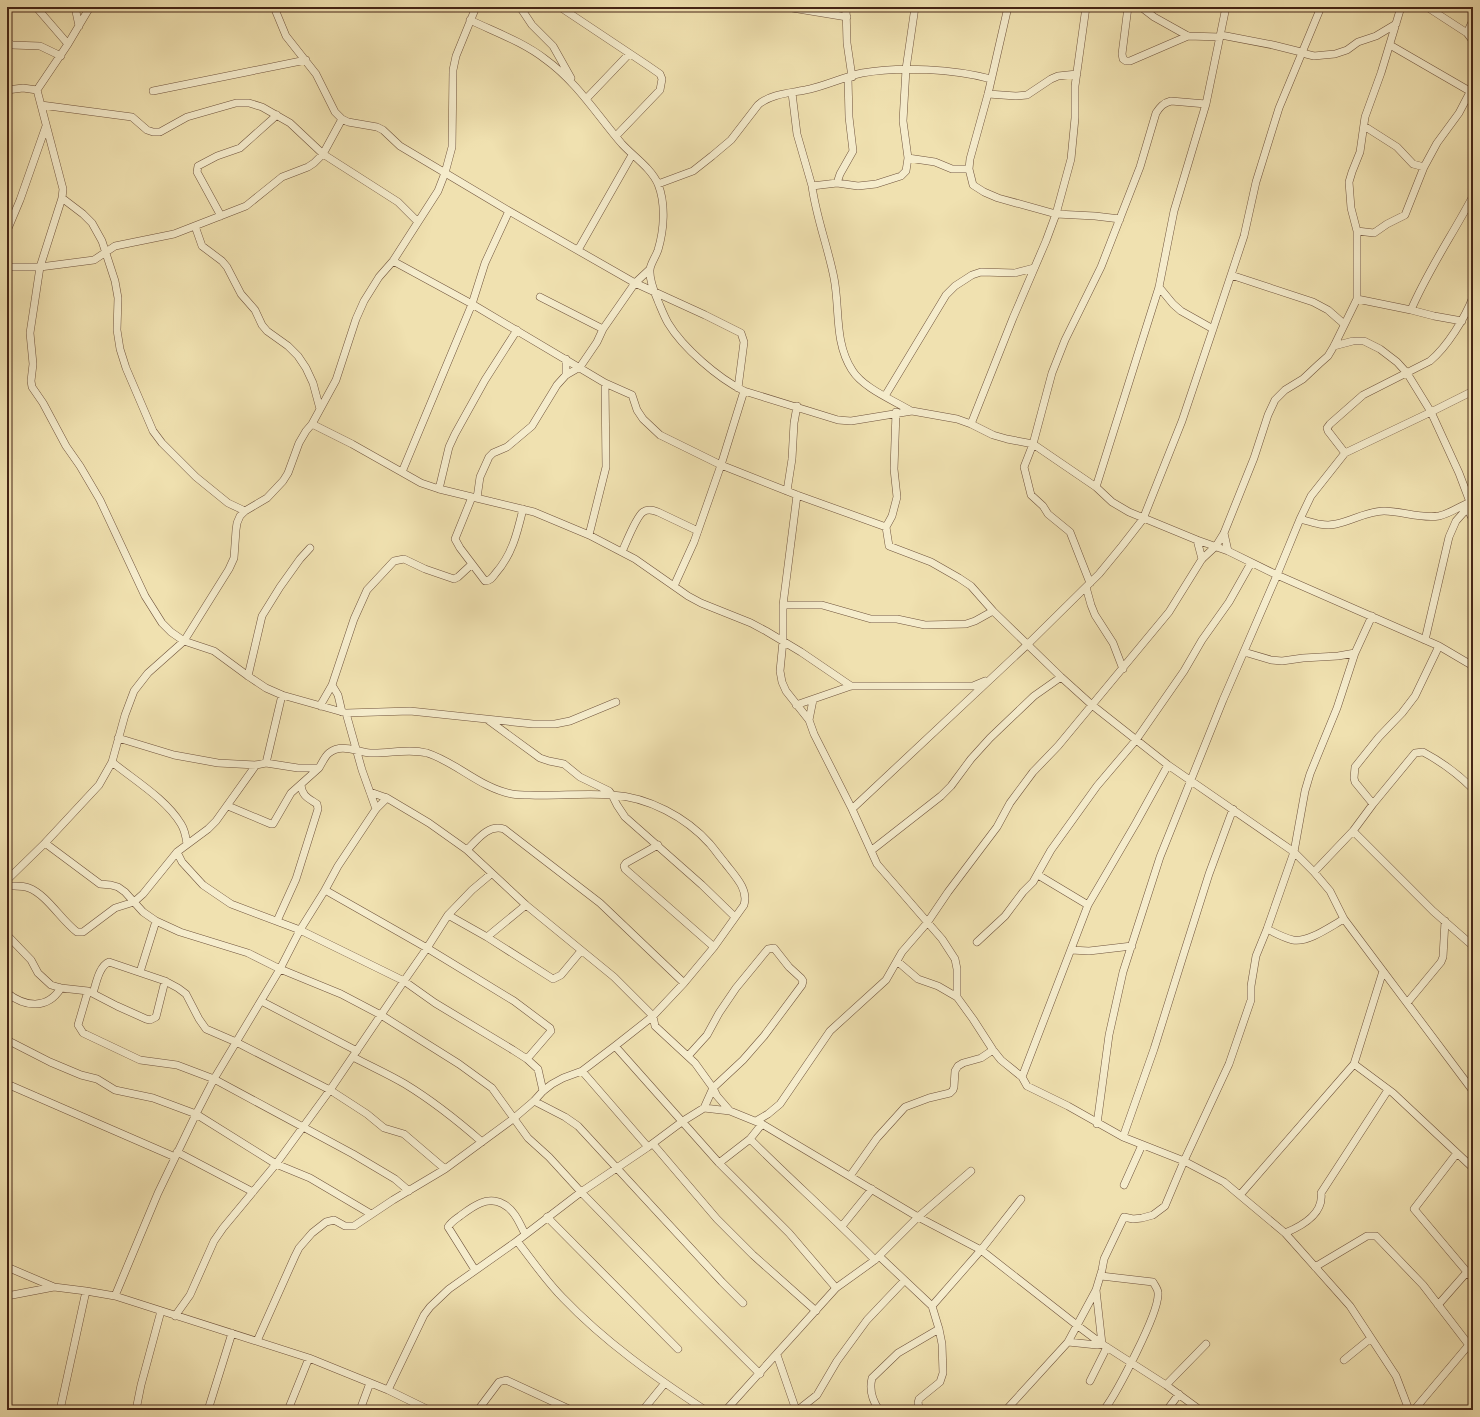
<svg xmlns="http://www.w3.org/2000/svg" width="1480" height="1417" font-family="'Libre Caslon Text',serif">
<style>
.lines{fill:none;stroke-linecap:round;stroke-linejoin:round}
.minor-casing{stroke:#6f533c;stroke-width:8}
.minor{stroke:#f5eccc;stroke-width:7}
</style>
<rect width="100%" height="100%" fill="#f0e1b0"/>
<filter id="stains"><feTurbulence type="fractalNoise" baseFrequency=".005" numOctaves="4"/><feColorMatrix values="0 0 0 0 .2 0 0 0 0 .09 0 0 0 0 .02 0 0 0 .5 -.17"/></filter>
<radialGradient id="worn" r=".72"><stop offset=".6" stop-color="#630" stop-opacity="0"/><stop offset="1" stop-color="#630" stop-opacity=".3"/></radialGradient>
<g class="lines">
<defs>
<path id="minor" d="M36,7L68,44
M75,7L79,26
M90,7L68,44L37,90L63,189L62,198L40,267L30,333L33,364L31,381L32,387L43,403L66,446L80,466L100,500L145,596L162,623L171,632L184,641L214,651L248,676L266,688L282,695L346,713L410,711L533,724H555L570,721L616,702
M274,7L286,36L316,74L335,112L342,119L348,122L377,127L383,130L400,146L509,211L635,283L705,315L741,333L744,342L738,388
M520,7L532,25L553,46L571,78
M560,7L647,65L660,74L662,79L660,90L616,136
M786,7L847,17
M846,7L847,43L852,77
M1008,7L988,94L970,159L969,169L973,185L984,192L998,198L1056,214L1095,216L1120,219
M1128,7L1122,54L1123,59L1126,61H1130L1188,36
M1141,7L1154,17L1188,36L1220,37
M1427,7L1467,33
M470,20C495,32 523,42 545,59C577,82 597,115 622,144C634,157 651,168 658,184C666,204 664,230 658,250C656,256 651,263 650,269C649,280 654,291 658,301C661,308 664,316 668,323C683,348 718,378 744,391L838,420L851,421L912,411L957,419L971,424L993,435L1007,439L1033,444L1096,487L1112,502L1129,512L1197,540L1228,551L1277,575L1439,646L1473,666
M1473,20L1467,33L1473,41
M1221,35L1273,45L1301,52L1306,54L1314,56L1324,55L1335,54L1347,50L1358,42L1376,36L1396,24
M7,39L9,43L12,45L40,46L61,56
M1390,45L1473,93
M7,90L23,88L37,90
M153,91L306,60
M792,93L797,134L812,186
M988,94L1016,96L1027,95L1051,79L1058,76L1077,74
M586,99L629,54
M41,105L132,117L147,130L153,132H160L187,117L236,103H249L262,107L290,123L323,154L398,202L418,222
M1364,126L1397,147L1413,164L1424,167
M908,158L935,162L952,169H969
M837,183L840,174L853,151L849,117L848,78
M658,184L693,171L712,156L731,140L758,105C771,93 793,93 810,89C827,85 844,77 862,73C900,66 954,69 991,79
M62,198L83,214L92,223L102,241L115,281L118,298L117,330L120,349L126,368L153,431L162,443L196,477L228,503L245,511
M221,216L197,172L198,166L217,156L240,148L277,115
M195,226L202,246L222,261L227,267L241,294L255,310L262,325L267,331L288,346L298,356L306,368L313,383L320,409
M7,231L20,200L46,126
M1357,231L1374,233L1387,224L1405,215L1424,167L1437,143L1459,113L1470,92
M578,250L632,155
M393,261L472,304L605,383L632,395L637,410L643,419L660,435L721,465L797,495L886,527L889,546L931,562L959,578L971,586L993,611L1061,677L1092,705L1168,765L1294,852L1314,872L1330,891L1344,919L1473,1091
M7,267H40L94,260L115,246L174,234L246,206L282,177L308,167L314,163L323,154L342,119
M1231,275L1313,302L1328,310L1344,324
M1159,287L1173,304L1181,311L1213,329
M540,297L603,329
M1357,299L1411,310C1428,270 1453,234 1473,196
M1411,310L1434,316L1462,321
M1334,346L1353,341H1364L1380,349L1397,362L1407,373L1431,412L1459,473L1470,502
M566,359V375
M885,396L946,295L955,286L972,275L981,272L1015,273L1034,268
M911,411C893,400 863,388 852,370C834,342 840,308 834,278C828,247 816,217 812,186L837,183L858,186L876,184L901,176L906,171L908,158L903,121L906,69L915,7
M312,424L352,444L421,483L439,489L534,512L589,535L635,559L688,596L701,603L751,623L766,631L801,652L851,686
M971,424L1013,318L1046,241L1056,214L1071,159L1075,118V86L1086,7
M1345,453L1431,412L1473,391
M402,472L472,304L485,263L509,211
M1096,487L1159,287L1174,211L1206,104L1226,7
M439,489L449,447L455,434L485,380L517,330
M787,491L792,459L794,423L797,406
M797,495L783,605V641L780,671L782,682L786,691L809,720L814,734L852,809L877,864L942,939L955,959L957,969V997
M472,497L455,539L460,548L485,581C490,581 492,578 495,574C512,555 517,534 523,509
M477,498L480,477L489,457L493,453L507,447L532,426L557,385L566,375L580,367L597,342L603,329L635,283L650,269
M1467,508L1473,520
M1300,519C1311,522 1324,527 1336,524C1352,521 1367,511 1384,511C1402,511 1420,519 1439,516C1452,513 1461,505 1473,501
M886,527L892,516L897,497L894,469L896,412
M1224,533L1228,551
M589,535L606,467L605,383
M1197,540L1202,559
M622,552C626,543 636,517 643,512C647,509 653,510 658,512L698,531
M1090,583L1070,532L1048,514L1043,506L1031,495L1024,467L1033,444L1052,373L1065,340L1101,267L1140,167L1156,113C1160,107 1163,103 1171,101L1206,104
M674,586L694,542L721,465L744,391
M1086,587L1091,605L1095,615L1113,643L1123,669
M783,605H822L871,619H897L925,625L966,624L975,621L993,611
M1425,640L1449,537L1456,521L1472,503
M1244,652L1271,660L1282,661L1303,658L1338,656L1355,653
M248,676L262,616L280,587L300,559L310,548
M332,685L338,695L342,712
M796,705L851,686H973L985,681
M320,706L332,685L354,619L367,590L394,561L404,559L425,569L454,579L458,577L472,564
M346,713L362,770L376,809
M488,720L540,758L549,761L564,764L580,777L609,791L612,795L617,805L625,817L702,885L735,917
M809,720L813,700
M118,738L174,755L218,763L256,765L266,763L298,768H319C322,763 325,756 329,753C342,743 356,752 370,753C389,754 408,748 427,753C456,762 480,788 512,794C518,795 524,795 530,795C557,796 585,793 612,795C648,797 686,817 710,844C715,850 720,857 725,863C734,875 749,889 744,905L714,947L684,983L653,1016L615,1046L582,1071L563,1078L552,1084L543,1091L534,1101L513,1119L445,1169L393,1200L354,1226H345L334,1220L326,1222L312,1233L299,1248L295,1256L257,1341
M112,762C134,780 166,799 181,824C185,830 186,837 187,844
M266,763L282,695
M256,765L216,821L208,829L177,852L143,894L134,902L143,912L156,921L180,932L248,953L280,969L341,994L381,1015L459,1064L492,1088L528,1138L549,1157L581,1192L697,1311L760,1374
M370,792L387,798L429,823L467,850L526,905L614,977L653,1016L655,1026L695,1063L713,1088L717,1096L730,1111L762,1124L918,1217L981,1250L1078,1326L1102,1344L1166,1385L1200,1410
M1373,804L1355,782L1354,778L1355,767L1379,737L1402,713L1415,696L1439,646
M228,806L271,824H273L291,793L319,768
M852,809L1028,644L1099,574L1122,546L1143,519L1182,421L1213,329L1244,236L1256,182L1279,108L1321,7
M1353,831L1433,911L1473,946
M658,845L626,863L624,866L625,869L714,947
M467,850C477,840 488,824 504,829L600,903L684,983
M872,850L941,796L951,786L971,759L990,738L1034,696L1061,677
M177,852L182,862L203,885L231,904L300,930L404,981L435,1003L513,1050L527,1059L538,1069L543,1091
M1314,872L1353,831L1373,804L1415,753L1423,752C1442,762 1458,774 1473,789
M1038,875L1088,905
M7,880L45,843L99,785L112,762L125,715L134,691L148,673L184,641L229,569L234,558L236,530L237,523L240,516L245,511L267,498L283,481L288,473L299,443L306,431L312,424L336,380L356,319L364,301L379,277L393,261L438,191L445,173L452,147L453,70L456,56L476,7
M7,886C14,886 22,885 29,888C47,895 61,920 77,932H83L115,908L134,902L125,892L118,887L111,885L100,884L45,843
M325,890L427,948L514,1001L550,1028L551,1031L527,1059
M448,915L487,937L553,979L561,975L581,951
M277,921L296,879L318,809L317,804C308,798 302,796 301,785
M1267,929C1275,933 1284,938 1293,940C1308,943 1331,926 1344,919
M7,935L31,960L38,973L51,985L61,988L88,991L117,1006L146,1019L150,1020L156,1017L165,981
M487,937L526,905
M977,942L1005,916L1023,892L1033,882L1051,850L1097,786L1136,740L1184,671L1202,640L1229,602L1251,563
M1071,950L1089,951L1132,946
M897,961L918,979L938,986L957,997L973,1019L993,1050L1001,1060L1022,1077L1027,1086L1068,1106L1123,1137L1184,1161L1224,1182L1285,1233L1350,1306L1396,1376L1409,1410
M1383,971L1354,1064L1393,1093L1473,1168
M140,972L156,921
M88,991L78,1025L83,1033L140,1060L177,1065L214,1079L353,1154L395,1179L409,1191
M7,993C25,1007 47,1010 61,988
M93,993C96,984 99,966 109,962L165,981L178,988L186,994L199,1019L206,1029L236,1042L330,1090L367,1114L384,1128L404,1134L445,1169
M261,1001L357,1051
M1407,1003L1441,962L1443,957L1445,921
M7,1040L50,1062L81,1075L97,1079L115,1090L153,1098L196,1114L276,1164L310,1178L371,1214
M615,1046L719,1163L789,1233L836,1288
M688,1056L707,1035L719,1013L736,988L768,949L774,948L789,967L801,978L803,981L802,985L764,1036L743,1060L713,1088L704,1108
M353,1057C370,1066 388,1074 405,1084C433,1101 458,1121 482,1142
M582,1071L648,1147
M1022,1077L1088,905L1136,823L1168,765
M7,1084L175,1157
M534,1101L565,1117L578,1126L722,1282L743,1303
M756,1121L768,1114L780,1104L830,1031L886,980L902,952L927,923L948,892L997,827L1010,803L1033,772L1058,746L1169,612L1202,559L1216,546L1224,533L1254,458L1268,415L1275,400L1285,390L1303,379L1319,364L1328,356L1334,346L1357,299V231L1351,208L1349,182L1352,172L1360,152L1365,117L1381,73L1401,7
M1097,1124L1109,1035L1123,972L1160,857L1223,700L1277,575L1300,519L1311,496L1345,453L1328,431L1327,428L1330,424L1363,395L1430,361C1447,347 1465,318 1473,297
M1123,1137L1154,1049L1184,953L1209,874L1233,809
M750,1139C791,1180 834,1218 875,1260
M653,1144L717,1219L753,1255L816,1311
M177,1152L253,1192
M1457,1153L1414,1209L1473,1279
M719,1163L750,1139L762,1124
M850,1176L877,1138L905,1107L929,1098L950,1093L953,1090L954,1087L955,1071L958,1066L963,1063L981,1058L993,1050
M1124,1185L1142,1145
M1240,1195L1354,1064
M547,1217L678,1349
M842,1226L872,1189
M1285,1233C1302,1226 1324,1214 1321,1193L1388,1090
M517,1241C532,1260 546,1281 563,1298C605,1342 655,1377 705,1410
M879,1256L932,1306L939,1329L942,1344L943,1373L940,1382L919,1399L918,1403L920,1410
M7,1267L54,1287
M1315,1267L1367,1236H1376L1423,1285L1469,1345
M475,1270L448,1227C451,1222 456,1219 460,1216C472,1207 487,1195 503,1204C514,1209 520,1224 525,1234
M1101,1276L1153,1282C1155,1286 1158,1289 1158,1293C1160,1312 1116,1394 1104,1410
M7,1296L54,1287L86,1291L115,1296L309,1358L388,1390L429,1410
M115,1296L158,1193L196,1114L214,1079L280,969L300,930L325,890L338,866L376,809L387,798
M1438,1305L1467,1272
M932,1306L981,1250L1021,1199
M175,1316L190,1295L214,1241L223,1228L276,1164L330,1090L404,981L427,948L448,915L472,890L491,874
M1068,1342L1097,1345L1102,1344L1096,1290
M777,1355L796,1410
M1344,1360L1371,1338
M1090,1381L1107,1347
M1166,1385L1206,1344
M388,1390L424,1315L430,1307L449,1289L517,1241L581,1192L648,1147L683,1121L704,1108L730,1111
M60,1410L86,1291
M136,1410L141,1385L161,1311
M208,1410L232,1333
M288,1410L309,1358
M360,1410L370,1383
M478,1410L499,1382L506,1380L571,1410
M643,1410L665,1383
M726,1410L836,1288L875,1260L918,1217L971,1171
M798,1410L817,1395L837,1361L867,1320L904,1281
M879,1410C872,1400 869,1390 872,1378L898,1353L939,1329
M1006,1410L1068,1342L1096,1290L1102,1270L1104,1259L1124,1217L1133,1219L1142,1218L1153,1215L1165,1206L1184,1161L1229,1064L1251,1000V986L1256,956L1267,929L1294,852L1305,791L1310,774L1337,708L1355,653L1372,616
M1167,1410L1179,1394
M1414,1410L1473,1340"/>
</defs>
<!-- minor casing -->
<use href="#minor" class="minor-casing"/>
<!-- minor -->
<use href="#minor" class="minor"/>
</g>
<!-- margin -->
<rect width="1480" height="1417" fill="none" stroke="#f0e1b0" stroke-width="24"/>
<rect x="8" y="8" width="1464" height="1401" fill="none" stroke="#442415" stroke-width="2"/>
<rect x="12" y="12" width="1456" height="1393" fill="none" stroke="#442415"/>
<rect width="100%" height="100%" filter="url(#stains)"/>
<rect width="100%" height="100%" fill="url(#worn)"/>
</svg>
